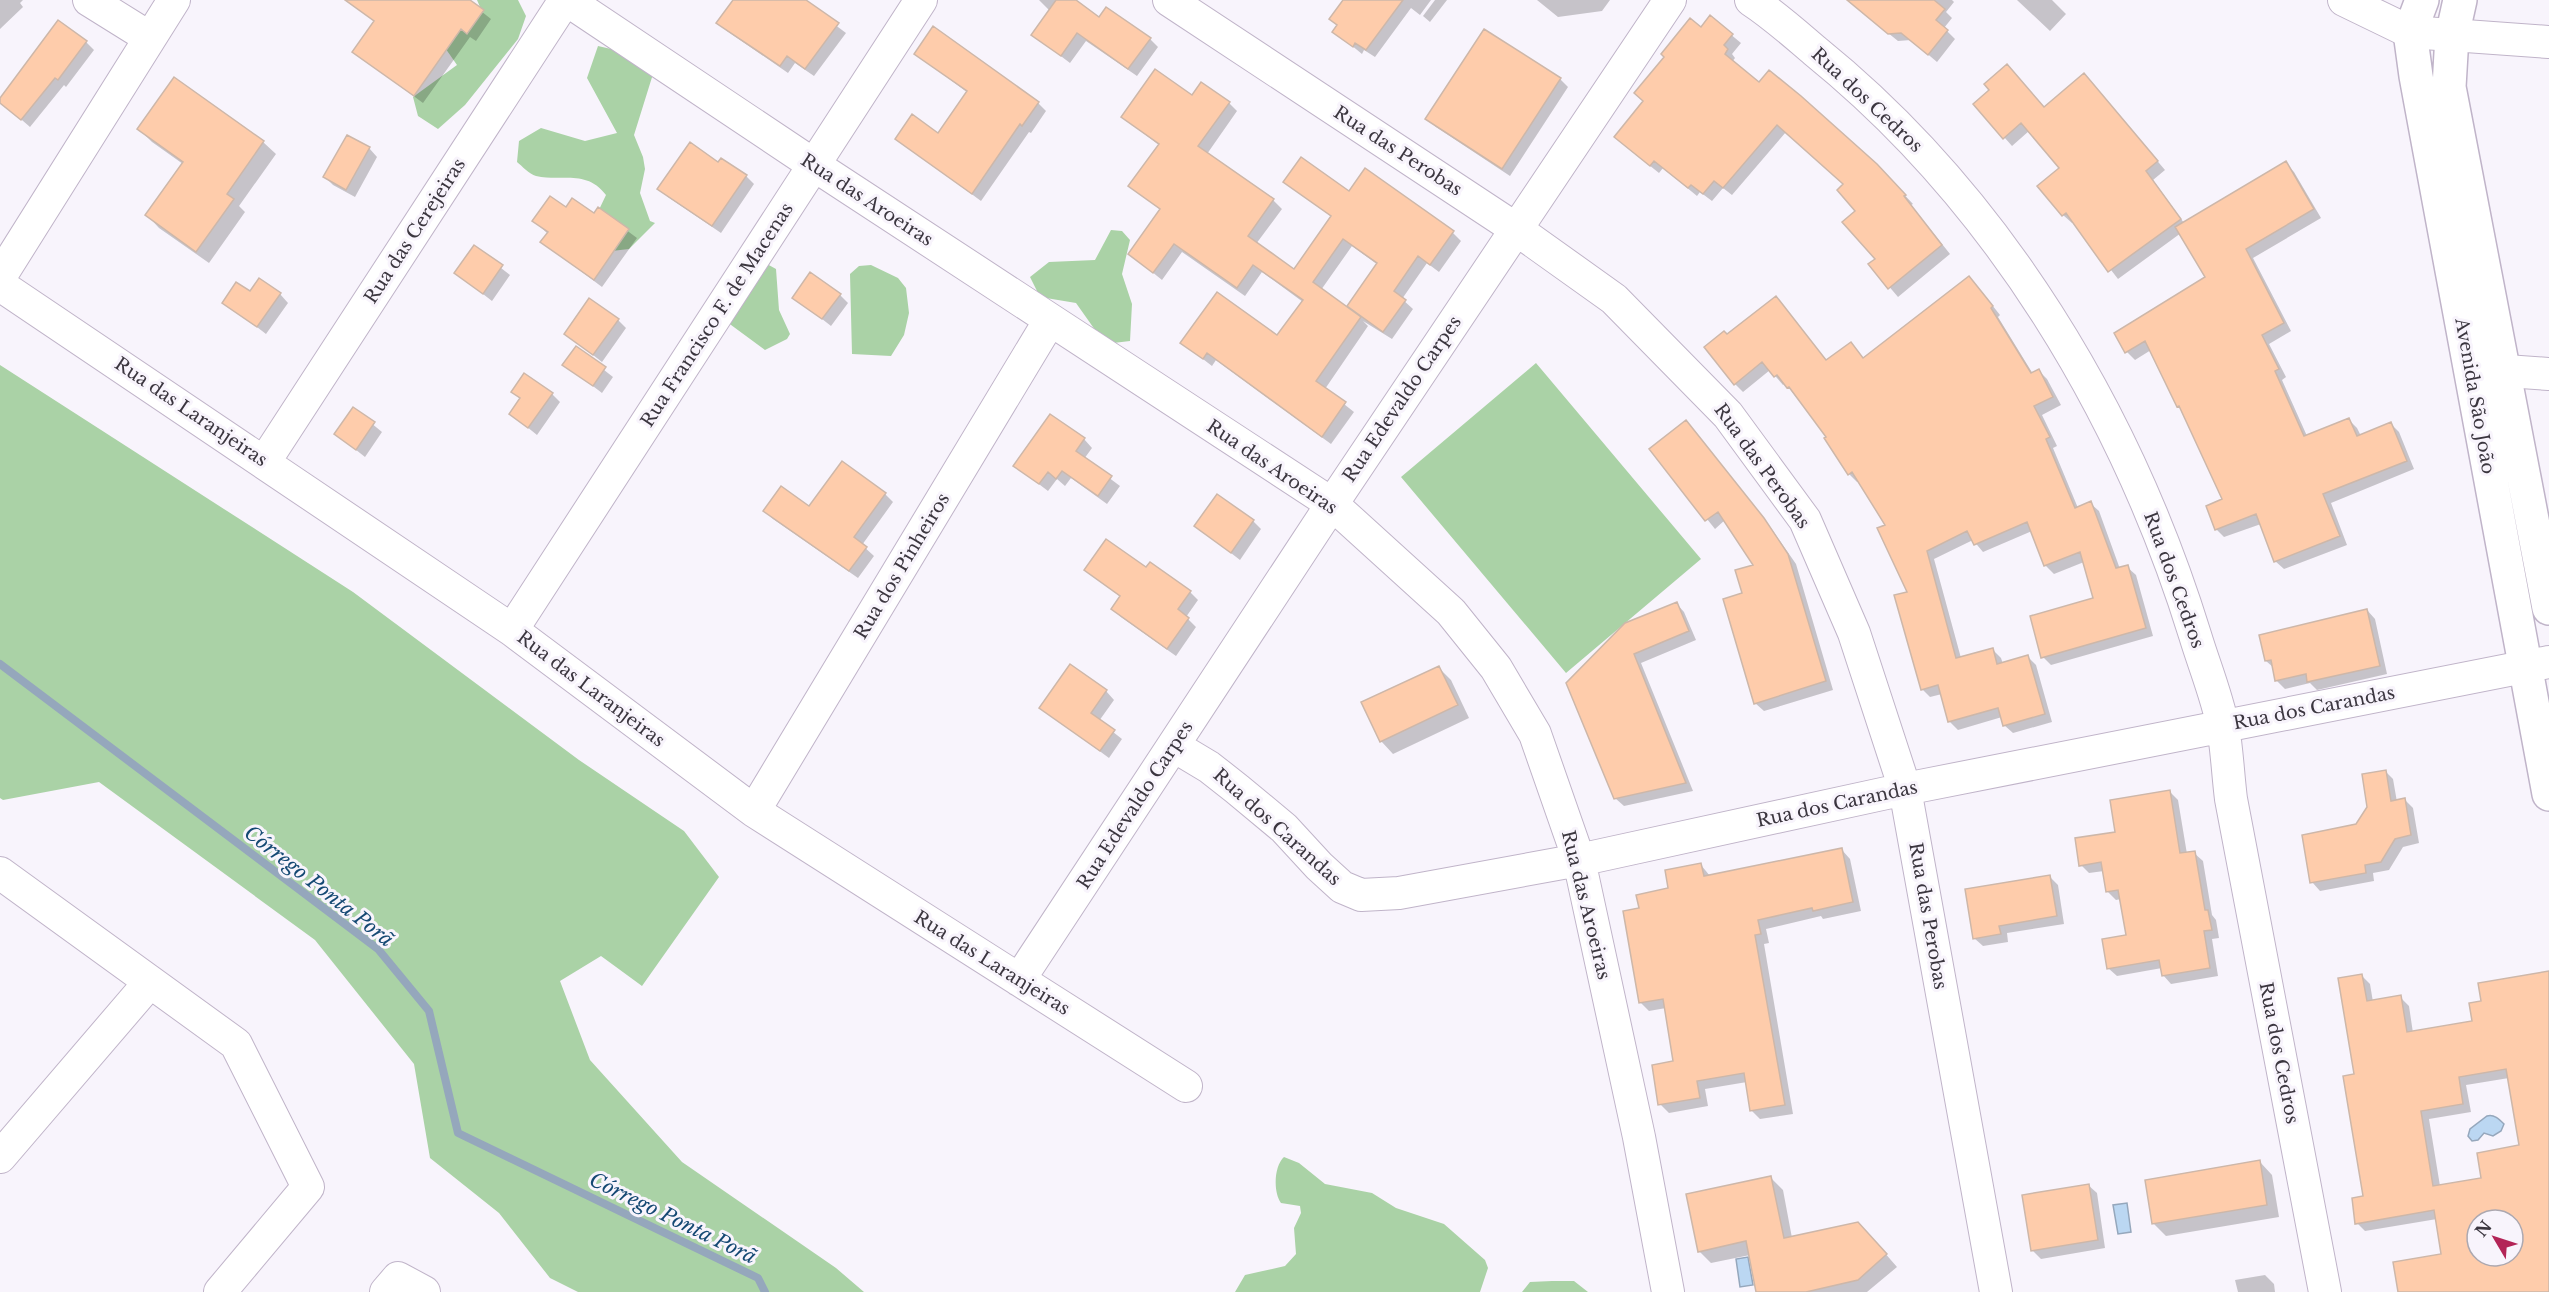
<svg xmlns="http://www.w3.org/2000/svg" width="2549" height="1292" font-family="'Libre Baskerville',serif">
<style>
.green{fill:#aad2a6}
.water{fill:#bbd7f2;stroke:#95a7bc;stroke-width:1.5}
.shadow{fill:#0003;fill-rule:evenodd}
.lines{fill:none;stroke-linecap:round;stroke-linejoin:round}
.stream{stroke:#95a7bc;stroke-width:8}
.building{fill:#feccab;stroke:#cdb7a9;stroke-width:1.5;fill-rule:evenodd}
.minor-casing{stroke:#c0b4c9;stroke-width:34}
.tertiary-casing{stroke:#c0b4c9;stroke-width:36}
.minor{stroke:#fff;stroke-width:32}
.tertiary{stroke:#fff;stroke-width:33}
.labels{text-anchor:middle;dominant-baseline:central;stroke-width:6;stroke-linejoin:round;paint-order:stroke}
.street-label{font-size:18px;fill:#3b363f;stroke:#f8f4fc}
.water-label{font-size:20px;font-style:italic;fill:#154973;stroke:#f8f4fc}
</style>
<rect width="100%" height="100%" fill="#f8f4fc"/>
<!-- green -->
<path class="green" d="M477,0H518L526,16L518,39L465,105L438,129L418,116L413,97L457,65L425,19L472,14L480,7Z
M598,46L611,49L653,74L634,135L643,157L645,169L640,193L650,221L655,223L629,249L603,252L586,237L606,195C586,169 562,182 536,176C529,174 522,166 517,162L519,141L541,128L585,141L617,133L587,78Z
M1111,230L1122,231L1130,240L1122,274L1132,304L1130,341L1105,344L1076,303L1040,297L1030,277L1049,262L1095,260Z
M758,259L776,269L779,310L790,334L787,339L765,350L727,322Z
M871,265L898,278L906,288L909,313L904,335L891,356L852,354L850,274L859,266Z
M1536,363L1701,559L1566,673L1401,477Z
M0,365L353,592L579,760L684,831L719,877L642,986L601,956L560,981L590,1060L682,1162L836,1268L864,1292H578L550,1278L499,1213L430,1158L414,1064L315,940L99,782L3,800L0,798Z
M1284,1157L1299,1163L1325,1184L1372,1193L1396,1208L1444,1224L1485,1260L1488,1268L1480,1292H1235L1245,1275L1285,1266L1296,1254L1294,1228L1301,1213L1300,1206L1281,1203C1273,1192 1274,1166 1284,1157Z
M1552,1281H1574L1588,1292H1522L1530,1282Z"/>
<!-- water -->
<path class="water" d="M2487,1116C2494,1114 2499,1119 2504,1124L2501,1131L2493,1136L2484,1133L2478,1140L2472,1141L2468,1136L2470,1129Z
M2127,1203L2131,1232L2118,1234L2113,1205Z
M1748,1257L1753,1285L1740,1287L1736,1259Z"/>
<!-- shadow -->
<path class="shadow" d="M0,0H23L20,3L23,7L0,29Z
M364,0H467L491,19L476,41L470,37L423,103L354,52L375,22L359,8Z
M735,0H802L846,33L814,76L795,63L788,73L727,31L718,23Z
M1039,0H1073L1100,19L1150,39L1158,47L1137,76L1086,41L1070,63L1033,35L1050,11Z
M1344,0H1431L1420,15L1411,8L1375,57L1364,50L1362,54L1334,31L1338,26Z
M1435,0H1447L1430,22L1423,16Z
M1537,0H1610L1602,11L1558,17Z
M1847,0H1952L1954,2L1946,12L1952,18L1944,28L1955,39L1937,62L1911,40L1898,41Z
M2017,0H2052L2066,14L2050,31Z
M1711,18L1741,43L1732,54L1735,58L1732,62L1759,84L1885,174L1913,204L1911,205L1950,254L1898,297L1870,264L1877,259L1845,184L1786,132L1732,195L1723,188L1712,201L1700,192L1697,196L1663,168L1659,173L1624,145Z
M86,42L94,50L66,87L64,85L30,127L0,101Z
M916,54L1038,103L1046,111L1031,133L1029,132L981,201L897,139L938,135L968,93Z
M1560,79L1568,87L1510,176L1436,127L1427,119Z
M2092,84L2165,170L2153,180L2184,223L2285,163L2294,172L2321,218L2253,258L2291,331L2269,344L2286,377L2282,380L2307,436L2349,420L2357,428L2361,436L2391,424L2399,432L2414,469L2331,503L2347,545L2284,569L2275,561L2261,524L2224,537L2216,529L2224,500L2183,411L2179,406L2151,350L2135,360L2127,352L2116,334L2207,277L2181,233L2118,279L2074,222L2072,223L2063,215L2040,187L2061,168L2029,131L2012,146L1975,104L2045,108Z
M1192,97L1229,103L1237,111L1207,154L1273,200L1282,209L1256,244L1294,271L1332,217L1285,182L1349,193L1453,233L1461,241L1439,272L1427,263L1402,299L1413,309L1392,339L1363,321L1368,326L1325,389L1354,412L1331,444L1216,360L1212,366L1182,343L1278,337L1303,302L1262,272L1245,296L1182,252L1162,280L1130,254L1161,210L1130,186L1160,146L1123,117ZM1352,246L1378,265L1349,306L1354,313L1321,290Z
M139,129L263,142L276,154L239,206L245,212L209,263L159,228L147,215L183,164L152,142Z
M369,148L377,157L355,197L333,185L325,177Z
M719,164L746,176L754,184L721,233L668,197L659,189Z
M566,209L594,215L598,209L637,238L602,287L542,242L548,234L534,221Z
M474,247L510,275L492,301L456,273Z
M1977,286L2000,315L1998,317L2033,374L2039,371L2047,379L2061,405L2042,415L2057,446L2053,448L2078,508L2090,503L2099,511L2120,569L2127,567L2136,575L2153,636L2051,665L2043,657L2095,599L2084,562L2054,574L2045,565L2032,531L1983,552L1973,540L1934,559L1961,658L1993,650L2001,658L2003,664L2028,657L2036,665L2052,722L2013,733L2004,725L2002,717L1958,730L1949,721L1942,694L1930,697L1922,689L1910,593L1887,525L1859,481L1857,482L1849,474L1828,437L1785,383L1783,385L1770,370L1743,392L1735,384L1727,336L1775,298L1827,361L1851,344L1864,359Z
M280,294L288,303L266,334L224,302Z
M840,295L848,303L831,326L794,297Z
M618,320L626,328L602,362L566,334Z
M576,348L613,377L602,393L564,364Z
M513,391L552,394L560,402L537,435L511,414L521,400Z
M354,409L382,432L365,457L336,434Z
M1694,430L1771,528L1796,564L1833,690L1764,711L1755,703L1744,594L1756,565L1725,520L1715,529L1651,449Z
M1084,439L1092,448L1084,459L1120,486L1107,504L1071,478L1065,486L1057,479L1048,491L1015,466Z
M885,494L893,502L862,545L874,556L858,578L773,519L765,511L810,508Z
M1253,521L1261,529L1240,560L1196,526Z
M1147,569L1190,592L1198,600L1186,617L1196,627L1176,656L1121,617L1113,608L1121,597L1086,570Z
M1676,603L1684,612L1696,640L1641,663L1693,791L1624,806L1615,798L1568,683Z
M2367,610L2375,619L2387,674L2317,690L2310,683L2285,689L2276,680L2274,668L2266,661Z
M1439,668L1451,680L1469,718L1393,754L1381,741Z
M1106,691L1114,700L1099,721L1122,739L1109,758L1041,708Z
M2385,771L2393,779L2397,802L2405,800L2413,808L2419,843L2403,847L2389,870L2373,873L2374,881L2320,891L2312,882L2369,807Z
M2170,792L2178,800L2187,854L2194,853L2203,861L2212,915L2216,920L2219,938L2212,939L2218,976L2171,984L2163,975L2162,968L2117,976L2108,968L2127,936L2121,899L2116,900L2107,891L2104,871L2089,873L2081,865L2117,833Z
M1842,850L1850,859L1861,911L1823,919L1821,916L1766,929L1769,943L1764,944L1793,1114L1760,1119L1751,1110L1747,1082L1705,1089L1708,1106L1669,1113L1660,1104L1675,1063L1666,1008L1649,1011L1640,1002V909L1701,865L1710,876Z
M2049,876L2058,885L2064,924L2007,933L2008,942L1983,946L1974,938Z
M2549,973V1292H2399L2443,1255L2437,1219L2365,1231L2357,1223L2364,1197L2356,1076L2362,976L2370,984L2373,1002L2400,997L2409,1006L2413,1033L2474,1022L2483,1002ZM2509,1078L2520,1147L2483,1179L2440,1186L2429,1119L2471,1112L2466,1085ZM2477,1220H2513V1256H2477Z
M2260,1162L2272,1175L2279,1217L2166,1236L2154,1224Z
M1771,1178L1783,1190L1792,1238L1870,1236L1897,1267L1867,1292H1758L1750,1255L1711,1263L1699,1251Z
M2088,1185L2097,1193L2105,1248L2041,1259L2033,1251Z
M2265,1275L2274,1284L2275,1292H2238L2235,1280Z"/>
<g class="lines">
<!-- stream -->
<path class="stream" d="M0,664L378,949L429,1011L458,1133L758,1278L765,1292"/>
</g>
<!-- building -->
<path class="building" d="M345,0H470L484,10L467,34L461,29L414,96L352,52L374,21Z
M733,0H806L839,23L805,69L787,56L780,66L716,23Z
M1056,0H1076L1099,17L1106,7L1151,38L1128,69L1077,33L1061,56L1031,35Z
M1343,0H1403L1366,50L1355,43L1353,47L1332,32L1337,25L1329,19Z
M1847,0H1934L1945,9L1936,20L1948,30L1928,55L1901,33L1888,34Z
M1710,15L1733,34L1724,45L1728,49L1725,54L1759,82L1769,70L1801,96L1877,164L1906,195L1904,196L1942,245L1888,289L1868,264L1875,259L1842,222L1855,211L1837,190L1843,184L1777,125L1723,188L1714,181L1703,194L1691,185L1688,188L1654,161L1650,166L1614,137L1643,101L1634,93L1664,57L1661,54L1690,18L1701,27Z
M58,20L87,41L58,80L55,78L21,120L0,103V98Z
M933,26L1039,102L1022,126L1020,124L972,194L895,139L912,114L938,133L967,91L914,54Z
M1484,29L1561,78L1502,169L1425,119Z
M2007,64L2044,107L2084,73L2158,161L2146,171L2181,219L2108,272L2066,213L2062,216L2037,186L2059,168L2021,123L2003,139L1973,104L1989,90L1984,84Z
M1155,69L1192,95L1201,82L1230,102L1198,146L1274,199L1248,236L1294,269L1331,216L1283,182L1301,157L1349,191L1365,168L1454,231L1430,265L1418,256L1394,291L1406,300L1383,332L1347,306L1377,263L1343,239L1313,282L1361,317L1316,381L1346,402L1322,437L1207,353L1203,359L1180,343L1217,292L1277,335L1303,300L1253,265L1237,288L1174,244L1153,273L1128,254L1160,209L1128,186L1159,144L1121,117Z
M174,77L264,141L227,194L234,199L196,252L145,215L183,162L137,129Z
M347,135L370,147L346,190L323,177Z
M690,142L718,162L721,158L747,175L712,226L657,189Z
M2286,161L2314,209L2246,249L2284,323L2262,335L2279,369L2275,371L2304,436L2349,418L2357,436L2391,422L2407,461L2323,494L2340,536L2274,562L2256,514L2215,530L2206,506L2222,499L2179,406L2177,407L2145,341L2125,353L2114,333L2205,277L2175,227Z
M550,196L566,207L572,198L594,213L598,207L629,229L594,280L540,242L548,232L532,221Z
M474,245L503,265L483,294L454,273Z
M810,272L841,294L822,319L792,298Z
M1969,276L1993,306L1991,308L2031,373L2039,369L2053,397L2034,406L2050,437L2046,439L2075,508L2091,501L2116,568L2128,565L2146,628L2041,658L2030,616L2093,598L2080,552L2044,566L2027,522L1974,545L1967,531L1927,551L1956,658L1993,648L1997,664L2028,655L2045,714L2003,726L1998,708L1948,722L1938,685L1921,690L1894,595L1907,592L1877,528L1885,525L1852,472L1848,475L1824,438L1826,437L1789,387L1787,388L1777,375L1774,377L1762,362L1734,385L1704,347L1724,331L1727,334L1776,296L1826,360L1851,342L1863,358Z
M259,278L281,293L257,327L222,303L236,282L250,291Z
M589,298L619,319L593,355L564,334Z
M576,346L606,367L593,386L562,365Z
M524,373L553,393L528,428L509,414L520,398L511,392Z
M353,407L375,422L356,450L334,434Z
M1050,414L1085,438L1076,451L1112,476L1098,496L1062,471L1056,479L1048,472L1039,484L1013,466Z
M1686,420L1764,518L1788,554L1826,681L1754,704L1723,599L1742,593L1735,570L1753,565L1718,512L1705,521L1649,449Z
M842,461L886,493L854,537L867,547L849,571L763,511L781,486L809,506Z
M1217,494L1254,520L1231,553L1194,526Z
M1106,539L1146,567L1150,562L1191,591L1178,609L1189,618L1167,649L1111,609L1120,596L1084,570Z
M1677,602L1689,631L1634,654L1686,783L1614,799L1566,683L1625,623Z
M2367,609L2380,666L2307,682L2306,674L2275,681L2271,660L2265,661L2259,635Z
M1070,664L1107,690L1091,713L1115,730L1100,751L1039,708Z
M1439,666L1458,705L1380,742L1361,702Z
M2386,770L2391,801L2405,798L2411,835L2395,839L2381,862L2365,865L2366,873L2310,883L2302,835L2356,824L2367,807L2362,774Z
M2170,790L2180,853L2195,851L2205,910H2208L2212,930L2204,931L2210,968L2162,976L2159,960L2107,969L2102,939L2126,935L2118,890L2106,892L2101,862L2079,866L2075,838L2115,832L2110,800Z
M1842,848L1853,902L1813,911L1812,908L1758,920L1761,934L1755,935L1785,1105L1750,1111L1744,1073L1697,1081L1700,1098L1658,1105L1652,1065L1673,1061L1663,999L1639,1003L1623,911L1639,908L1636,895L1668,888L1665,870L1701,863L1704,876Z
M2050,875L2057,916L1999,926L2001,934L1973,939L1965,889Z
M2549,971V1292H2398L2393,1262L2441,1254L2434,1210L2355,1224L2352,1198L2363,1196L2343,1076L2354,1074L2338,978L2362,974L2367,1001L2401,995L2407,1032L2472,1021L2469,1003L2481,1001L2478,983ZM2506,1069L2519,1145L2477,1153L2481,1178L2433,1186L2421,1111L2463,1104L2459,1077ZM2477,1220H2513V1256H2477Z
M2260,1160L2267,1205L2152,1224L2145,1180Z
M1771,1176L1784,1238L1858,1222L1887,1254L1858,1280L1806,1292H1756L1746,1241L1698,1252L1686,1194Z
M2089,1184L2098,1240L2031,1251L2022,1195Z"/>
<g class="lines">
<defs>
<path id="minor" d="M89,0L150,38
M567,0L814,165L1332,504L1451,612L1496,668L1535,734L1579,860L1639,1137L1668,1292
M1169,0L1516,229L1614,299L1728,415L1805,520L1854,633L1905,789L1996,1292
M1751,0C1774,15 1795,34 1815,51C1998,199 2126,412 2195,635C2204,665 2217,696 2223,727C2227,750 2228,775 2231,799L2325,1292
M2344,0L2410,32L2549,42
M0,277L174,0
M0,285L512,630L754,811L1186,1086
M2478,369L2549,374
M265,461L565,0
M512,630L921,0
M1174,746L1209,767L1237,789L1284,828L1319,866L1342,887L1361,895L1399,893L1579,860L1905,789L2549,662
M754,811L1050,320
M0,873L236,1044L308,1187L220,1292
M1019,980L1332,504L1670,0
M0,1157L150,982
M386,1292L398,1278L424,1292"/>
<path id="tertiary" d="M2422,0L2410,32L2416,76L2549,794
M2460,0L2452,36L2449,87L2549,608"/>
</defs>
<!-- minor casing -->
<use href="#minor" class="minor-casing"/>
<!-- tertiary casing -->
<use href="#tertiary" class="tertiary-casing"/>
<!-- minor -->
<use href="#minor" class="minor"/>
<!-- tertiary -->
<use href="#tertiary" class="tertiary"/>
</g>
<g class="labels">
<!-- street labels -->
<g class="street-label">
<text transform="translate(1867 100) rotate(43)">Rua dos Cedros</text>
<text transform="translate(1398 151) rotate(33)">Rua das Perobas</text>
<text transform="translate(867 200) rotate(33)">Rua das Aroeiras</text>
<text transform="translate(415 231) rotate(-57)">Rua das Cerejeiras</text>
<text transform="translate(717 315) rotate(-57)">Rua Francisco F. de Macenas</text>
<text transform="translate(2475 396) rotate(80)">Avenida São João</text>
<text transform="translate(1402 399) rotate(-56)">Rua Edevaldo Carpes</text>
<text transform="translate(191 412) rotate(34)">Rua das Laranjeiras</text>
<text transform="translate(1762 466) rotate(54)">Rua das Perobas</text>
<text transform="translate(1272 467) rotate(34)">Rua das Aroeiras</text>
<text transform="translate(902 566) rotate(-59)">Rua dos Pinheiros</text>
<text transform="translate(2174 580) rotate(70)">Rua dos Cedros</text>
<text transform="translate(591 689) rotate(37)">Rua das Laranjeiras</text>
<text transform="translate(2314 708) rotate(-11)">Rua dos Carandas</text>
<text transform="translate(1837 804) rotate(-12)">Rua dos Carandas</text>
<text transform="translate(1135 805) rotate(-57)">Rua Edevaldo Carpes</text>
<text transform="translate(1277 827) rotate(42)">Rua dos Carandas</text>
<text transform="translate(1586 905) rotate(76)">Rua das Aroeiras</text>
<text transform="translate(1928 916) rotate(80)">Rua das Perobas</text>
<text transform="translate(992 963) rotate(32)">Rua das Laranjeiras</text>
<text transform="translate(2279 1053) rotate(79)">Rua dos Cedros</text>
</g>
<!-- water labels -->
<g class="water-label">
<text transform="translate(319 886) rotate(38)">Córrego Ponta Porã</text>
<text transform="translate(673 1218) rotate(26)">Córrego Ponta Porã</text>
</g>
</g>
<!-- north arrow -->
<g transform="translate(2495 1238) rotate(309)"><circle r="28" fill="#f8f4fc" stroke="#aca8b0" stroke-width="1.5"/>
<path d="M0-4.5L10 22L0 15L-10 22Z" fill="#b32457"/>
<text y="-9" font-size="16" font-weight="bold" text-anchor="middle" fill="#3b363f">N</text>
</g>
</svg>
